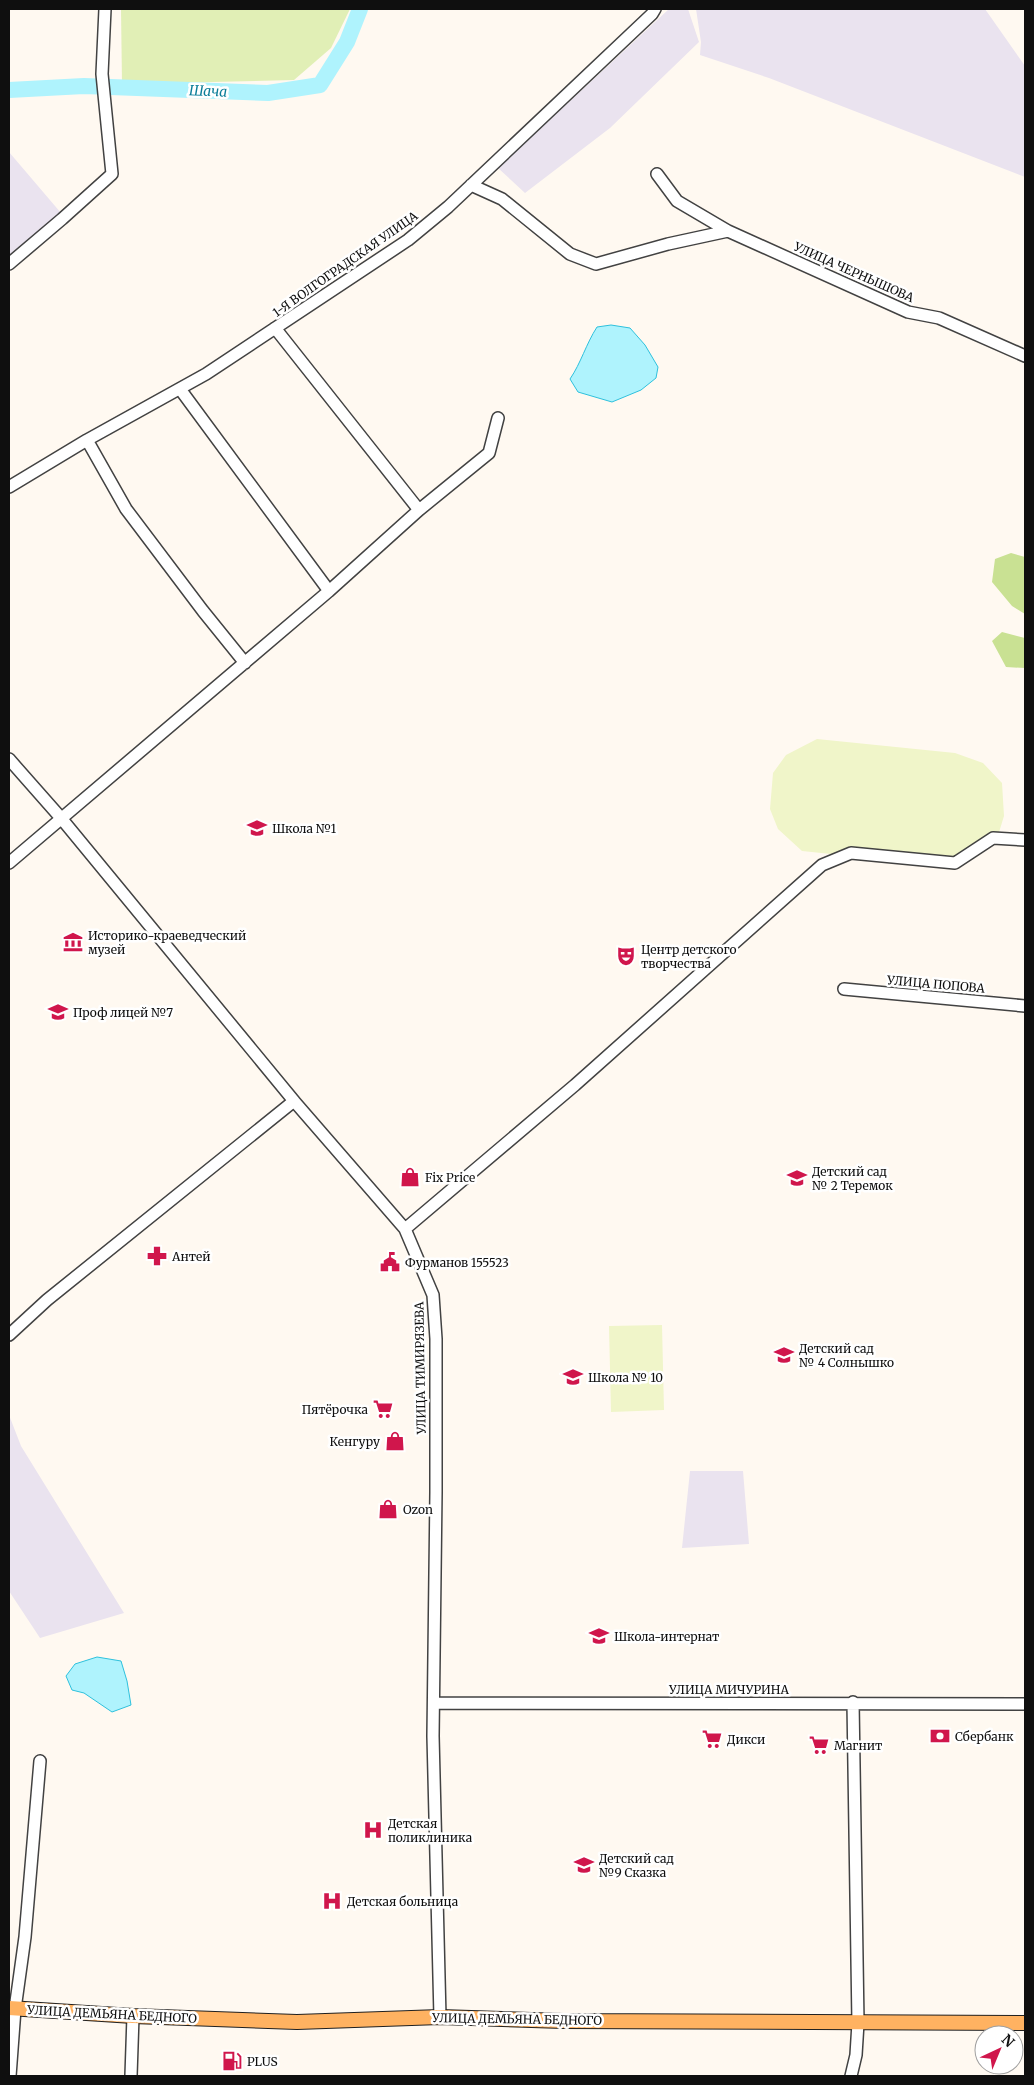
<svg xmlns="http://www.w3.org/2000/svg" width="1034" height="2085" font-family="Merriweather,serif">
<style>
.industrial{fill:#eae3ef}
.green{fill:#e1efb6}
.forest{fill:#c9e193}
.pitch{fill:#f0f5c9}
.water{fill:#aff3fd;stroke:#2ec1dd}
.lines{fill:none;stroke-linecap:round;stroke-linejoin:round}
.river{stroke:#aff3fd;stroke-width:16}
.minor-casing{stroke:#424242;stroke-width:14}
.major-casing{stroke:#202020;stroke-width:16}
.minor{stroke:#fff;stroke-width:11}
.major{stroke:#ffb261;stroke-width:14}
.labels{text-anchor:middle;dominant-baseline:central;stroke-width:5;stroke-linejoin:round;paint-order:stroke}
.street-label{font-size:12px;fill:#0f0f0f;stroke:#fff}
.poi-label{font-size:12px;fill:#0f0f0f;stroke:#fff;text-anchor:start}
.water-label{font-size:14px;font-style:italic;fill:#0a7d98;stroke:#fff}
</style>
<rect width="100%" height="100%" fill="#fff9f1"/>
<!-- industrial -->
<path class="industrial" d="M669,9H688L699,42L610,128L525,193L498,168Z
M696,9H985L1025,66V177L769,78L700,55L701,42Z
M9,152L61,213L9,256Z
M9,1415L21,1446L124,1613L40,1638L9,1591Z
M690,1471H743L749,1544L682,1548Z"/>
<!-- green -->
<path class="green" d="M121,9H350L331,48L294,80L122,84Z"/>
<!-- forest -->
<path class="forest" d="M1011,553L1025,557V614L1012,606L992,582L995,559Z
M1002,632L1025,638V668L1006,667L992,641Z"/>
<!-- pitch -->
<path class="pitch" d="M817,739L955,753L983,763L1002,783L1004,816L996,842L957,867L802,851L778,829L770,809L773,773L786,755Z
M662,1325L664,1410L611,1412L609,1326Z"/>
<!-- water -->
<path class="water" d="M611,325L630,328L645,345L658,367L656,378L641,390L612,402L578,392L570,379C581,363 586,344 597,327Z
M97,1657L121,1661L127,1681L131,1705L112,1712L84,1693L72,1690L66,1676L75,1664Z"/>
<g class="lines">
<!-- river -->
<path class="river" d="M9,90L84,86L268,93L320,85L347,42L360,9"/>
<defs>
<path id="minor" d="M657,174L677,201L728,231L908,312L939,318L1025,356
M471,185L502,199L570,254L596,264L668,244L728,231
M9,264L62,219L112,174L102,74L105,9
M275,328L419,510
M180,389L329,591
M87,440L126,509L203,611L245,663
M9,487L87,440L206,374L408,240L448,207L652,14L655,9
M9,759L61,818L294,1101L405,1229L433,1295L436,1339V1492L433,1736L440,2017
M9,863L329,591L419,510L489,453L498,418
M844,989L1025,1006
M405,1229L575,1085L822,865L851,853L955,863L993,838L1025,840
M9,1335L47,1300L294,1101
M434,1703L1025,1704
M10,2076L15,2009L25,1937L40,1761
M131,2076L133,2016
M851,2076L856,2055L858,2023L853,1702"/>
<path id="major" d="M9,2008L133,2016L297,2022L440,2017L563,2021L1025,2023"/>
</defs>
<!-- minor casing -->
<use href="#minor" class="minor-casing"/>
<!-- major casing -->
<use href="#major" class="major-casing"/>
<!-- minor -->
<use href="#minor" class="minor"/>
<!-- major -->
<use href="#major" class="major"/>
</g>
<!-- icons -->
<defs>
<symbol id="school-bare" viewBox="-9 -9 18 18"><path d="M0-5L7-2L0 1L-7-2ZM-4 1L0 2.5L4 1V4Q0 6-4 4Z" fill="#d0164c" stroke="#fff" stroke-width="2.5" paint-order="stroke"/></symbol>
<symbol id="museum-bare" viewBox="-9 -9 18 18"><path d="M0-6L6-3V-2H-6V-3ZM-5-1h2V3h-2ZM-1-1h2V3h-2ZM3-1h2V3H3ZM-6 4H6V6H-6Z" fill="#d0164c" stroke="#fff" stroke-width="2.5" paint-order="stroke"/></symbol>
<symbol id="theatre-bare" viewBox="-9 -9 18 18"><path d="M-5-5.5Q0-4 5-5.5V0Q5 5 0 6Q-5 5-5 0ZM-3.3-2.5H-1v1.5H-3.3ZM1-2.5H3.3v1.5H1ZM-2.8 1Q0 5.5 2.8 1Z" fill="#d0164c" stroke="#fff" stroke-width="2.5" paint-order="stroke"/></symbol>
<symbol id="university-bare" viewBox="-9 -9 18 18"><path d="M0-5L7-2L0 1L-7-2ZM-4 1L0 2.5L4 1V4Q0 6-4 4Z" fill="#d0164c" stroke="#fff" stroke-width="2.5" paint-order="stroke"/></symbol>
<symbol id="shop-bare" viewBox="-9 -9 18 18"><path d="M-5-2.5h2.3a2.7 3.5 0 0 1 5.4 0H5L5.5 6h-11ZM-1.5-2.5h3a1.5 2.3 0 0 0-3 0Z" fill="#d0164c" stroke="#fff" stroke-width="2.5" paint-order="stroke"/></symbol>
<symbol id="pharmacy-bare" viewBox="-9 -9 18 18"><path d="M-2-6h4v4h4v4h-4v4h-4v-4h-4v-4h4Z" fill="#d0164c" stroke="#fff" stroke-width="2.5" paint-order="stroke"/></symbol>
<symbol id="civic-bare" viewBox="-9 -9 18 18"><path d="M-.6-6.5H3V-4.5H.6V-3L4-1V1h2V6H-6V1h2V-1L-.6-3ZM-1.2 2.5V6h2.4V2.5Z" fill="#d0164c" stroke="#fff" stroke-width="2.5" paint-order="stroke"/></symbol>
<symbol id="supermarket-bare" viewBox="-9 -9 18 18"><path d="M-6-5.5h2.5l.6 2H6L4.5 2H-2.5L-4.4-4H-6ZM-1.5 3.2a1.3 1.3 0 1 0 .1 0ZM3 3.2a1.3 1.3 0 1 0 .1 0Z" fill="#d0164c" stroke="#fff" stroke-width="2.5" paint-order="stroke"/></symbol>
<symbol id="bank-bare" viewBox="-9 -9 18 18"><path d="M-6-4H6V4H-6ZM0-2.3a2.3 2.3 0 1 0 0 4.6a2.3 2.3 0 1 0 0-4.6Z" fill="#d0164c" stroke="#fff" stroke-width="2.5" paint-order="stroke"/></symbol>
<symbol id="hospital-bare" viewBox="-9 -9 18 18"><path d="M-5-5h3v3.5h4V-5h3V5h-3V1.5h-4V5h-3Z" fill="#d0164c" stroke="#fff" stroke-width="2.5" paint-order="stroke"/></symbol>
<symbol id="fuel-bare" viewBox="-9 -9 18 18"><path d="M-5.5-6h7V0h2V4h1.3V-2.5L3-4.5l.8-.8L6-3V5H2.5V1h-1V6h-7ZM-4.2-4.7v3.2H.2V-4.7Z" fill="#d0164c" stroke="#fff" stroke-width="2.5" paint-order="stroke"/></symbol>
</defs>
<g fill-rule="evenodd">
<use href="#school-bare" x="243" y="814" width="28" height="28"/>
<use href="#museum-bare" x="59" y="928" width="28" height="28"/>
<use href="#theatre-bare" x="612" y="942" width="28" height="28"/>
<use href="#university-bare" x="44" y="998" width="28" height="28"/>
<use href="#shop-bare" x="396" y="1163" width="28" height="28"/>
<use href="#school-bare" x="783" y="1164" width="28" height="28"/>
<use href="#pharmacy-bare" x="143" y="1242" width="28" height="28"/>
<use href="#civic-bare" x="376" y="1248" width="28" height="28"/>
<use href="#school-bare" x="770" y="1341" width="28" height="28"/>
<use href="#school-bare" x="559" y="1363" width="28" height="28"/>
<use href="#supermarket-bare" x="369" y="1395" width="28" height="28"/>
<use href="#shop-bare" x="381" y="1427" width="28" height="28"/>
<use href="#shop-bare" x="374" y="1495" width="28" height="28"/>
<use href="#school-bare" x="585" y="1622" width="28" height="28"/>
<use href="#bank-bare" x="926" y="1722" width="28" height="28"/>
<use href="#supermarket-bare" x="698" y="1725" width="28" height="28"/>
<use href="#supermarket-bare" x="805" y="1731" width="28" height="28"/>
<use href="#hospital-bare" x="359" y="1816" width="28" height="28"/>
<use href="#school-bare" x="570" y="1851" width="28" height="28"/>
<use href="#hospital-bare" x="318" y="1887" width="28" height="28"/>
<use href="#fuel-bare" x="218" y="2047" width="28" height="28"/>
</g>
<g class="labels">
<!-- street labels -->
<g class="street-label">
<text transform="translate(345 264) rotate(-35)">1-Я ВОЛГОГРАДСКАЯ УЛИЦА</text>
<text transform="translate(854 272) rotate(24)">УЛИЦА ЧЕРНЫШОВА</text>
<text transform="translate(936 984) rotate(5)">УЛИЦА ПОПОВА</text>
<text transform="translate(420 1368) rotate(-91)">УЛИЦА ТИМИРЯЗЕВА</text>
<text x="729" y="1689">УЛИЦА МИЧУРИНА</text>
<text transform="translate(112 2014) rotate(3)">УЛИЦА ДЕМЬЯНА БЕДНОГО</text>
<text transform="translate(517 2019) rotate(1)">УЛИЦА ДЕМЬЯНА БЕДНОГО</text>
</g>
<!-- poi labels -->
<g class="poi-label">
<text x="272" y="828">Школа №1</text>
<text x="88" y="935">Историко-краеведческий<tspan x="88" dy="14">музей</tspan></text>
<text x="641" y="949">Центр детского<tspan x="641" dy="14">творчества</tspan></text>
<text x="73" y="1012">Проф лицей №7</text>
<text x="812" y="1171">Детский сад<tspan x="812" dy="14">№ 2 Теремок</tspan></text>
<text x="425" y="1177">Fix Price</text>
<text x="172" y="1256">Антей</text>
<text x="405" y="1262">Фурманов 155523</text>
<text x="799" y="1348">Детский сад<tspan x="799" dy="14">№ 4 Солнышко</tspan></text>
<text x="588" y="1377">Школа № 10</text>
<text x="368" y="1409" text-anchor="end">Пятёрочка</text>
<text x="380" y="1441" text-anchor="end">Кенгуру</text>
<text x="403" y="1509">Ozon</text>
<text x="614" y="1636">Школа-интернат</text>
<text x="955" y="1736">Сбербанк</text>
<text x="727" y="1739">Дикси</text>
<text x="834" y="1745">Магнит</text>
<text x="388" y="1823">Детская<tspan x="388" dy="14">поликлиника</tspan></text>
<text x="599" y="1858">Детский сад<tspan x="599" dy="14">№9 Сказка</tspan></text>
<text x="347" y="1901">Детская больница</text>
<text x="247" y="2061">PLUS</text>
</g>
<!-- water labels -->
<g class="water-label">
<text transform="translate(208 91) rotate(2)">Шача</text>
</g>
</g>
<!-- border -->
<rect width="1034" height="2085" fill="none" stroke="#0f0f0f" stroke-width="20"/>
<!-- north arrow -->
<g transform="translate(999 2050) rotate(44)"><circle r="24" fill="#ffffff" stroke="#9f9f9f"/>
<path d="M0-4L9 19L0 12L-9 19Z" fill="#d0164c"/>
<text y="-8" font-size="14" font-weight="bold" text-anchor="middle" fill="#0f0f0f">N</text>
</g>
</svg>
